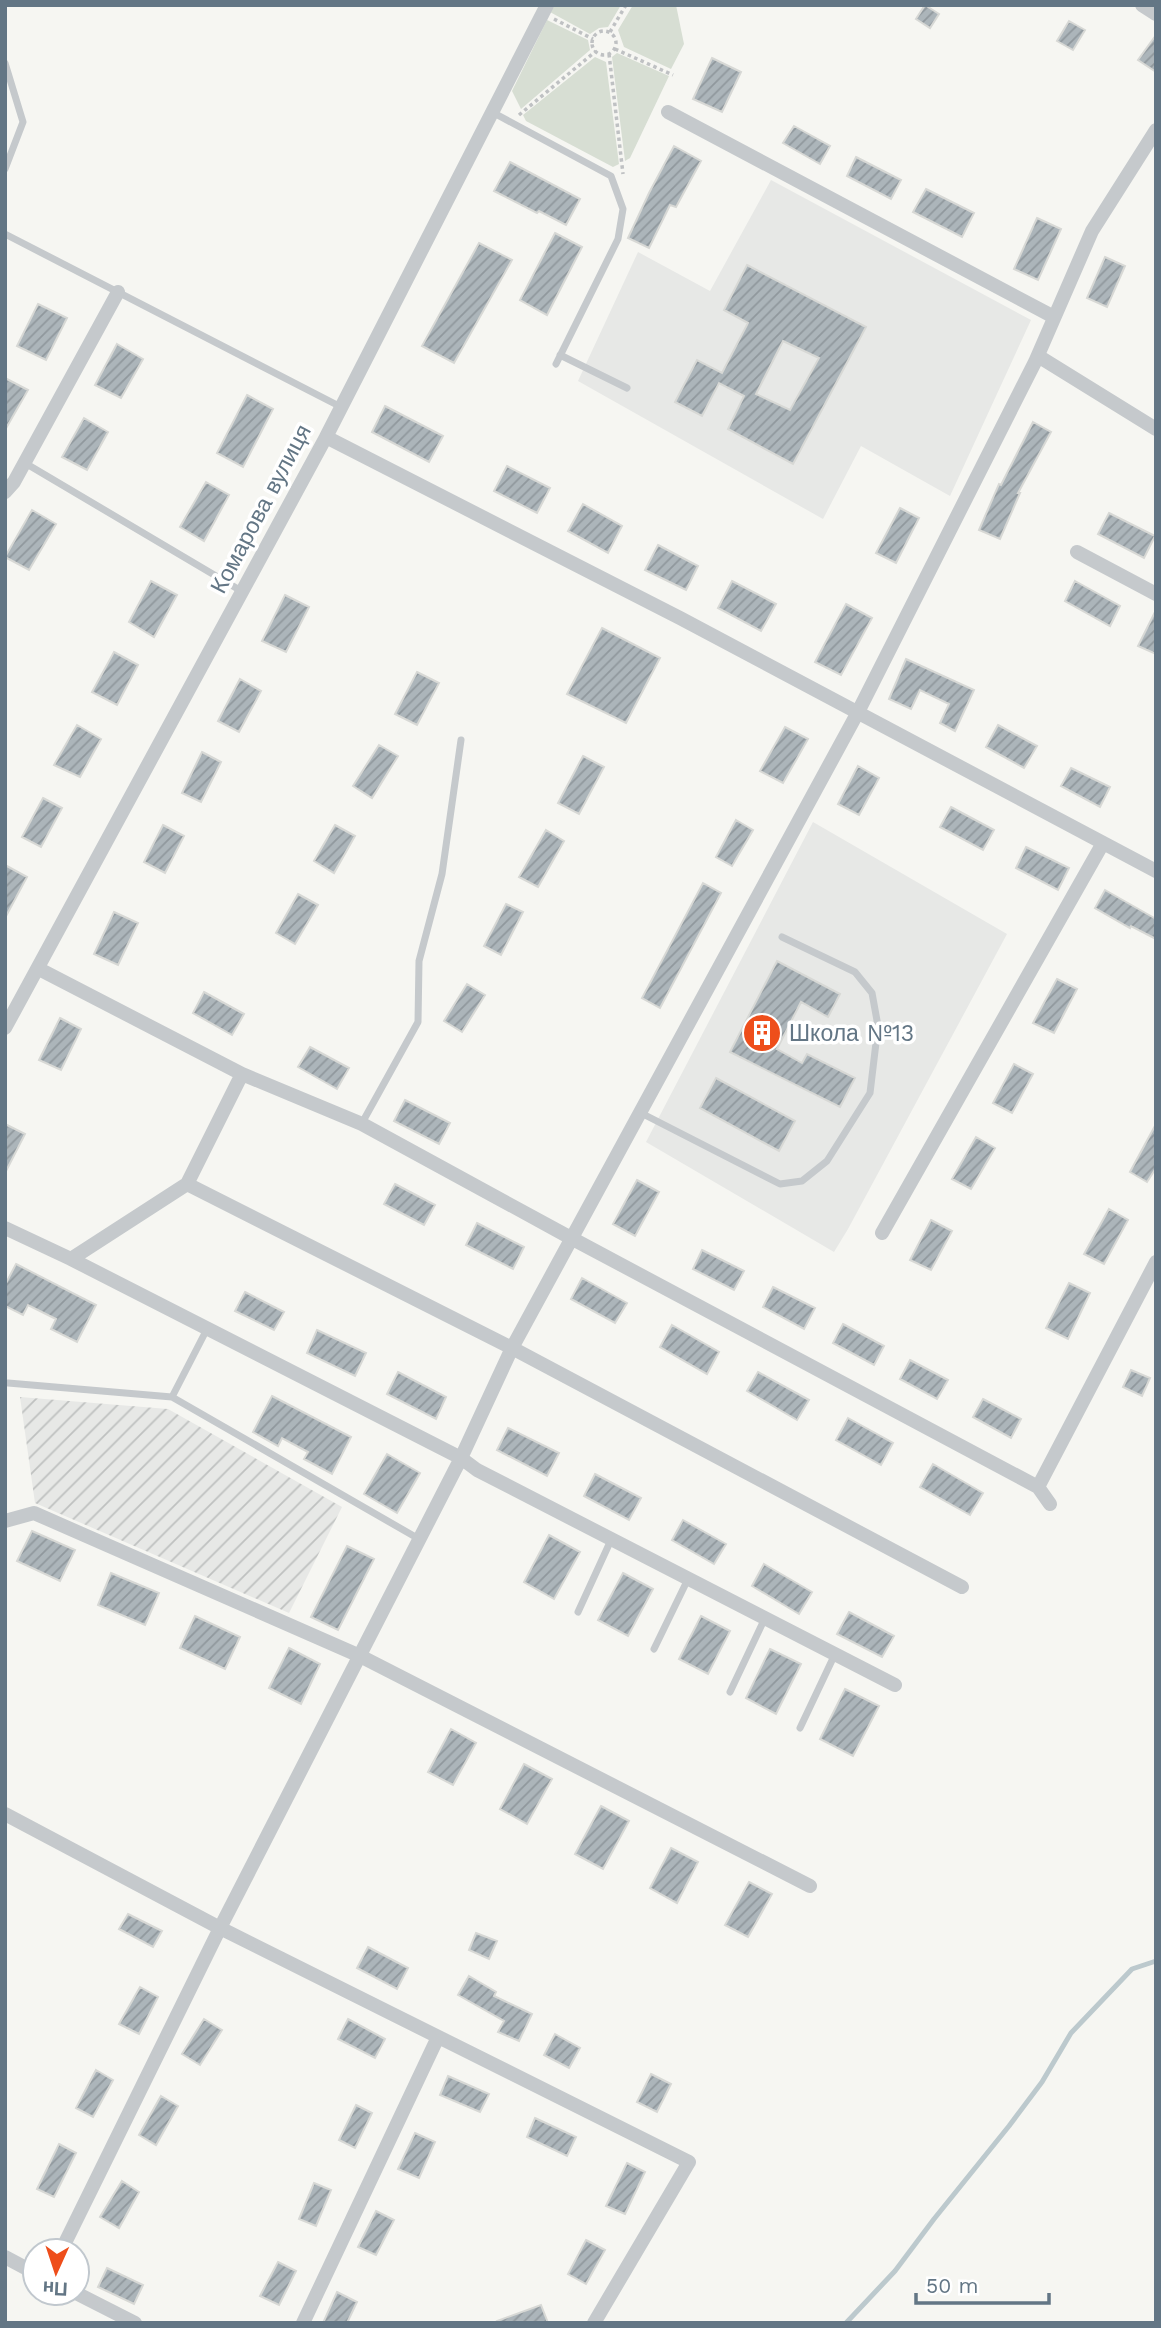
<svg xmlns="http://www.w3.org/2000/svg" width="1161" height="2328" font-family="'Work Sans',sans-serif">
<style>
.built{fill:#e7e8e6}
.industrial{fill:url(#industrial-furrows)}
.grass{fill:#d7ded3}
.lines{fill:none;stroke-linecap:round;stroke-linejoin:round}
.stream{stroke:#bcc9cd;stroke-width:5}
.building{fill:url(#building-hatch);stroke:#d7d8d5;stroke-width:2;fill-rule:evenodd}
.path{stroke:#bfc1c3;stroke-width:3.5;stroke-dasharray:3.5 3.5;stroke-linecap:butt}
.lane{stroke:#c5c9cc;stroke-width:7}
.street{stroke:#c5c9cc;stroke-width:14}
.labels{text-anchor:middle;dominant-baseline:central;stroke-width:7;stroke-linejoin:round;paint-order:stroke}
.street-label{font-size:23px;fill:#637685;stroke:#fff}
.poi-label{font-size:23px;fill:#637685;stroke:#fff;text-anchor:start}
</style>
<defs>
<pattern id="industrial-furrows" width="10" height="10" patternUnits="userSpaceOnUse" patternTransform="scale(1.75)"><rect width="10" height="10" fill="#e7e8e6"/><path d="M-1 1l2-2M0 10L10 0M9 11l2-2" fill="none" stroke="#bfc1c0"/></pattern>
<pattern id="building-hatch" width="6" height="6" patternUnits="userSpaceOnUse" patternTransform="scale(1.75)"><rect width="6" height="6" fill="#acb5ba"/><path d="M-1 1l2-2M0 6l6-6M5 7l2-2" fill="none" stroke="#90989d"/></pattern>
</defs>
<rect width="100%" height="100%" fill="#f6f6f2"/>
<!-- built -->
<path class="built" d="M771,180L1031,320L950,496L861,446L823,519L578,381L638,252L710,291Z
M813,822L1007,934L848,1229L834,1252L646,1142Z"/>
<!-- industrial -->
<path class="industrial" d="M20,1397L168,1409L342,1507L289,1613L35,1503Z"/>
<!-- grass -->
<path class="grass" d="M554,5H621L608,27L599,28L590,34L550,12Z
M633,5H676L684,44L671,69L624,47L618,30Z
M547,20L588,40L590,50L521,109L512,91Z
M617,53L669,76L630,158L625,161L612,57Z
M595,57L606,62L619,164L613,167L526,121L523,115Z"/>
<g class="lines">
<!-- stream -->
<path class="stream" d="M846,2323L895,2271L934,2219L1009,2126L1042,2082L1071,2033L1132,1969L1156,1961"/>
</g>
<!-- building -->
<path class="building" d="M925,5L939,14L930,28L916,19Z
M1069,21L1085,30L1073,50L1057,41Z
M1156,35V72L1138,60Z
M712,58L741,72L722,112L693,99Z
M794,126L830,146L820,164L783,143Z
M674,146L701,161L676,207L670,205L649,248L628,238L649,193Z
M856,157L901,180L891,199L847,176Z
M510,162L580,199L566,225L539,211L537,213L494,191Z
M926,189L974,213L962,237L913,212Z
M1037,218L1061,229L1038,280L1014,269Z
M555,233L582,247L547,315L520,300Z
M479,243L512,260L454,363L422,346Z
M1105,257L1125,266L1107,307L1087,298Z
M747,265L866,327L793,464L728,429L744,396L719,383L702,416L675,402L697,360L722,373L748,323L724,310ZM783,341L819,358L790,410L756,394Z
M38,304L67,318L46,360L17,346Z
M117,344L143,359L121,398L95,385Z
M5,378L28,390L5,430Z
M247,395L273,409L243,467L217,453Z
M385,406L443,436L429,462L372,432Z
M84,418L108,432L87,470L62,457Z
M1033,422L1051,432L1018,493H1020L1000,539L979,530L999,484L1001,485Z
M507,466L550,488L537,513L494,491Z
M206,482L229,495L204,541L180,527Z
M583,504L622,526L608,553L568,531Z
M900,508L919,518L896,563L876,553Z
M32,510L56,524L29,570L5,557Z
M1109,513L1155,536L1144,558L1098,534Z
M658,545L698,566L686,590L645,570Z
M151,581L177,595L154,637L129,622Z
M732,581L776,604L761,631L718,608Z
M1075,581L1120,606L1110,626L1065,601Z
M285,595L309,607L286,652L262,641Z
M846,604L872,618L841,675L815,662Z
M1156,610V654L1138,646Z
M602,628L660,658L626,723L567,694Z
M114,652L138,665L117,705L92,692Z
M906,659L974,690L955,731L940,723L949,704L920,690L911,709L889,699Z
M417,672L439,683L417,725L395,714Z
M240,679L261,691L239,732L218,721Z
M77,725L101,739L80,777L54,765Z
M998,725L1037,746L1024,768L986,747Z
M785,727L808,739L783,783L760,771Z
M379,745L398,756L372,798L353,786Z
M202,752L221,762L201,802L182,793Z
M583,756L604,767L579,814L558,803Z
M858,766L879,778L859,815L838,804Z
M1071,768L1110,787L1100,807L1061,786Z
M43,798L62,808L41,847L22,837Z
M951,807L994,830L983,850L940,827Z
M736,820L753,830L732,866L716,857Z
M163,825L184,836L165,873L144,862Z
M335,825L355,836L334,873L314,861Z
M546,830L564,841L538,887L519,877Z
M1026,847L1069,868L1058,890L1016,868Z
M5,865L27,877L5,918Z
M703,883L721,893L660,1008L642,998Z
M1105,890L1156,919V939L1131,926L1130,928L1095,908Z
M298,894L318,905L295,944L276,933Z
M506,904L523,912L501,955L484,946Z
M114,912L138,923L118,965L94,954Z
M777,961L840,994L828,1017L801,1002L777,1049L802,1063L807,1054L855,1078L840,1107L730,1052Z
M1057,979L1077,989L1054,1033L1033,1023Z
M467,984L485,995L462,1032L444,1021Z
M204,992L244,1014L232,1035L193,1013Z
M60,1018L81,1029L61,1070L39,1060Z
M310,1047L349,1068L337,1089L298,1067Z
M1014,1064L1033,1074L1012,1113L993,1103Z
M716,1078L795,1121L779,1151L700,1108Z
M405,1100L450,1123L439,1144L394,1121Z
M5,1124L25,1134L5,1173Z
M1156,1124V1168L1147,1182L1130,1172Z
M976,1137L995,1148L971,1189L952,1179Z
M637,1180L659,1192L635,1236L613,1224Z
M395,1184L435,1205L424,1225L384,1204Z
M1109,1209L1128,1220L1104,1264L1084,1254Z
M931,1220L952,1231L931,1270L910,1260Z
M477,1223L524,1247L513,1269L466,1245Z
M702,1250L744,1271L734,1290L693,1269Z
M16,1264L96,1305L77,1342L51,1329L56,1319L28,1305L23,1315L5,1306V1285Z
M582,1278L627,1303L615,1323L571,1299Z
M1069,1283L1090,1293L1068,1339L1046,1328Z
M773,1287L815,1308L804,1329L763,1307Z
M245,1292L284,1312L274,1330L235,1311Z
M843,1324L884,1346L874,1365L833,1343Z
M672,1325L719,1352L707,1374L660,1347Z
M317,1330L366,1353L355,1376L307,1353Z
M910,1360L948,1380L937,1399L900,1379Z
M1131,1370L1150,1378L1142,1396L1123,1387Z
M398,1372L446,1397L436,1419L387,1394Z
M758,1372L809,1400L797,1420L747,1391Z
M272,1396L351,1437L332,1474L304,1459L308,1452L282,1438L278,1446L253,1432Z
M983,1399L1021,1419L1011,1438L973,1417Z
M848,1418L893,1443L881,1465L836,1440Z
M508,1428L559,1453L547,1476L497,1450Z
M387,1454L420,1473L397,1513L364,1494Z
M933,1464L983,1493L970,1515L920,1487Z
M595,1474L641,1498L629,1520L584,1496Z
M683,1520L726,1544L714,1564L672,1540Z
M32,1531L75,1550L60,1581L17,1561Z
M549,1535L580,1552L554,1599L524,1582Z
M347,1546L374,1559L338,1630L311,1617Z
M764,1564L812,1592L799,1614L752,1586Z
M111,1573L159,1593L145,1625L98,1605Z
M623,1573L653,1589L628,1636L598,1620Z
M849,1612L894,1636L882,1657L837,1634Z
M195,1616L240,1637L225,1669L180,1648Z
M701,1616L730,1631L708,1674L679,1659Z
M289,1648L320,1664L301,1704L269,1688Z
M770,1649L801,1664L776,1714L746,1698Z
M845,1689L879,1706L853,1756L820,1739Z
M451,1729L476,1743L453,1785L428,1772Z
M524,1764L552,1779L527,1824L500,1809Z
M601,1806L629,1821L603,1869L575,1854Z
M671,1848L698,1862L677,1903L650,1888Z
M749,1882L772,1894L748,1937L725,1925Z
M128,1914L162,1931L153,1947L119,1929Z
M476,1933L497,1941L489,1959L469,1950Z
M368,1947L408,1968L397,1989L357,1968Z
M469,1976L496,1992L494,1996L532,2014L519,2041L498,2032L504,2021L458,1995Z
M140,1987L158,1997L139,2034L119,2024Z
M204,2019L222,2030L200,2065L182,2054Z
M348,2019L385,2039L375,2058L338,2039Z
M555,2034L580,2048L569,2068L544,2055Z
M96,2070L113,2080L93,2117L76,2108Z
M651,2074L671,2084L657,2112L637,2102Z
M448,2076L489,2094L480,2112L440,2095Z
M161,2096L178,2106L156,2145L139,2135Z
M356,2105L372,2113L355,2148L339,2140Z
M535,2118L576,2137L567,2156L527,2137Z
M415,2133L435,2142L419,2178L398,2169Z
M59,2144L76,2153L54,2197L37,2189Z
M627,2163L645,2172L625,2214L606,2206Z
M122,2181L139,2192L119,2228L100,2217Z
M314,2183L331,2190L316,2226L299,2219Z
M376,2211L394,2220L376,2255L358,2247Z
M586,2240L605,2250L586,2284L568,2274Z
M278,2262L296,2271L279,2305L260,2296Z
M107,2268L143,2285L134,2304L98,2287Z
M337,2292L357,2302L347,2323H323Z
M541,2305L548,2323H498L497,2321Z"/>
<g class="lines">
<!-- path -->
<path class="path" d="M554,19L593,39
M592 43a12 12 0 1 1 24 0a12 12 0 1 1-24 0Z
M610,32L626,5
M615,49L673,75
M609,54L623,174
M519,115L596,51"/>
<!-- lane -->
<path class="lane" d="M5,63L23,122L5,169
M492,112L611,176L623,209L618,239L556,364
M5,234L341,407
M560,355L627,388
M25,463L243,592
M641,1113L780,1184L802,1181L827,1161L870,1093L878,1026L872,993L855,972L782,937
M362,1123L418,1022L419,961L442,874L461,740
M8,1383L172,1397L419,1539
M172,1397L207,1329
M578,1612L611,1540
M654,1649L688,1579
M730,1692L765,1618
M800,1728L835,1654"/>
<!-- street -->
<path class="street" d="M1142,5L1156,14
M668,112L1054,317
M1038,356L1156,429
M326,437L680,618L1156,871
M5,492L14,482L118,292
M1077,552L1156,594
M39,969L242,1074L362,1124L571,1238L1038,1487L1050,1504
M5,1028L326,437L547,5
M187,1184L242,1074
M5,1228L71,1259L187,1184L512,1348L962,1587
M882,1233L1103,843
M71,1259L461,1458L477,1470L895,1685
M1038,1487L1156,1262
M5,1521L34,1513L360,1656L810,1886
M5,1814L220,1928L689,2162L594,2323
M61,2251L220,1928L461,1458L512,1348L858,712L1035,362L1092,231L1156,130
M5,2257L35,2273
M76,2293L135,2323
M303,2323L438,2037"/>
</g>
<!-- icons -->
<defs>
<symbol id="building-disc" viewBox="-11 -11 22 22"><circle r="9.5" fill="#ee4e1b" stroke="#fff"/><path d="M-4-6H4V6H1V3H-1V6H-4ZM-2.5-4.3h1.7v1.8h-1.7ZM.8-4.3h1.7v1.8H.8ZM-2.5-1h1.7V.8h-1.7ZM.8-1h1.7V.8H.8Z" fill="#fff"/></symbol>
</defs>
<g fill-rule="evenodd">
<use href="#building-disc" x="740" y="1011" width="44" height="44"/>
</g>
<g class="labels">
<!-- street labels -->
<g class="street-label">
<text transform="translate(261 509) rotate(-62)">Комарова вулиця</text>
</g>
<!-- poi labels -->
<g class="poi-label">
<text x="789" y="1033">Школа №13</text>
</g>
</g>
<!-- border -->
<rect width="1161" height="2328" fill="none" stroke="#637685" stroke-width="14"/>
<!-- north arrow -->
<g transform="translate(56 2272) rotate(183)"><circle r="33" fill="#ffffff" stroke="#c1c8ce" stroke-width="2"/>
<path d="M0-5L12 26L0 18L-12 26Z" fill="#ee4e1b"/>
<text y="-10" font-size="19" font-weight="bold" text-anchor="middle" fill="#637685">Пн</text>
</g>
<!-- scale -->
<path d="M916 2293v10h133v-10" fill="none" stroke="#637685" stroke-width="3.5"/>
<text x="926" y="2293" font-size="21" fill="#637685" stroke="#ffffff" stroke-width="5" paint-order="stroke">50 m</text>
</svg>
